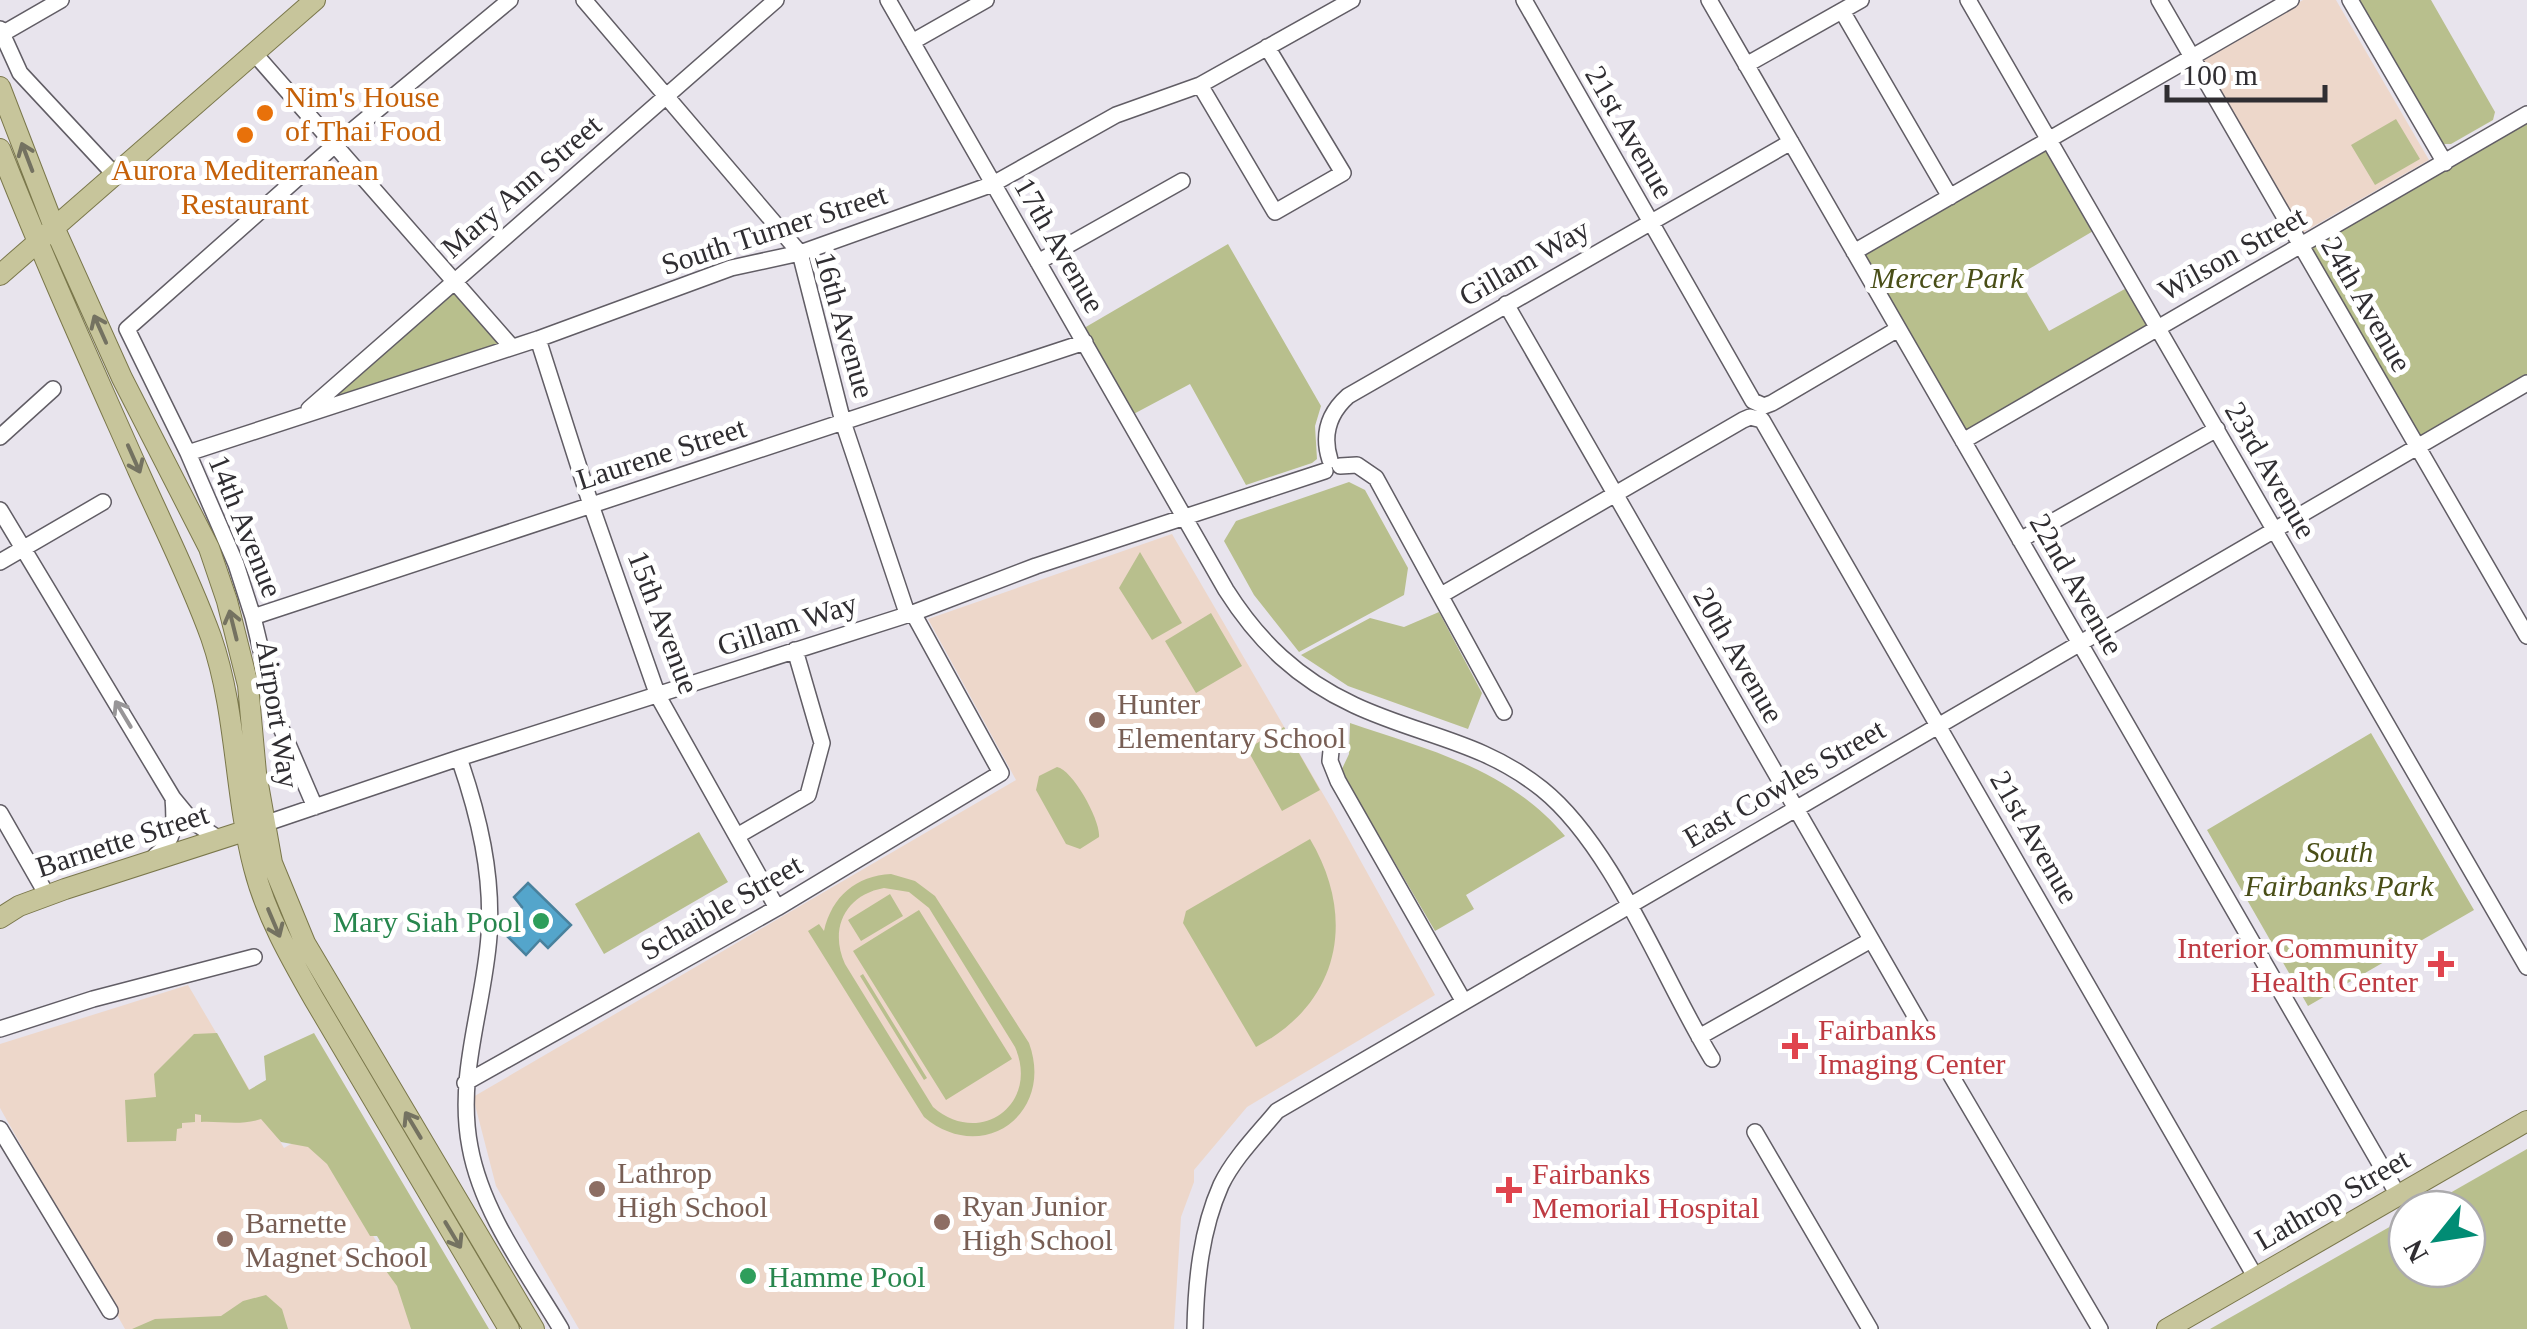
<svg xmlns="http://www.w3.org/2000/svg" width="2527" height="1329" font-family="'Times New Roman',serif">
<style>
.education{fill:#edd7ca}
.green{fill:#b8bf8d;fill-rule:evenodd}
.water{fill:#54a5cb;stroke:#49819d;stroke-width:2.5}
.lines{fill:none;stroke-linecap:round;stroke-linejoin:round}
.minor-casing{stroke:#615d65;stroke-width:18}
.major-casing{stroke:#7a774b;stroke-width:22}
.minor{stroke:#fff;stroke-width:15}
.major{stroke:#c7c59b;stroke-width:20}
.oneway{stroke:#747261}
.oneway2{stroke:#989698}
.food-dot{fill:#e8710a;stroke:#fff;stroke-width:4}
.education-dot{fill:#8d6e63;stroke:#fff;stroke-width:4}
.leisure-dot{fill:#2e9e5b;stroke:#fff;stroke-width:4}
.health-dot{fill:#e0444e;stroke:#fff;stroke-width:4}
.labels{text-anchor:middle;dominant-baseline:central;stroke-width:10;stroke-linejoin:round;paint-order:stroke}
.food-label{font-size:30px;fill:#c56008;stroke:#fff;text-anchor:start}
.street-label{font-size:30px;fill:#302e32;stroke:#fff}
.park-label{font-size:30px;font-style:italic;fill:#494e17;stroke:#fff}
.education-label{font-size:30px;fill:#785e54;stroke:#fff;text-anchor:start}
.leisure-label{font-size:30px;fill:#27864d;stroke:#fff;text-anchor:end}
.health-label{font-size:30px;fill:#be3a42;stroke:#fff;text-anchor:start}
</style>
<rect width="100%" height="100%" fill="#e8e4ed"/>
<!-- education -->
<path class="education" d="M2303,0H2336L2429,160L2302,233L2201,59Z
M1172,534L1333,811L1435,995L1247,1107L1194,1170V1182L1181,1217L1174,1329H579L496,1186L473,1097L1016,780L928,619Z
M188,985L284,1148L312,1132L428,1329H125L0,1108V1044Z"/>
<!-- green -->
<path class="green" d="M2358,0H2431L2495,112L2493,120L2451,144H2443L2423,120Z
M2527,118V383L2419,447L2302,246Z
M2396,119L2420,159L2375,185L2351,145Z
M2048,140L2100,227L2017,276L2049,331L2132,285L2156,327L1963,441L1854,252Z
M1228,244L1321,406L1315,426L1317,459L1312,463L1246,485L1190,384L1128,417L1079,331Z
M454,281L511,346L304,414Z
M1349,482L1365,490L1408,568L1404,595L1299,652L1254,595L1224,541L1236,521Z
M1140,552L1182,623L1152,640L1119,588Z
M1439,612L1482,693L1468,729L1348,686L1301,655L1370,618L1404,627Z
M1211,613L1242,666L1196,693L1165,641Z
M1350,723C1429,750 1509,769 1565,836L1466,895L1474,909L1435,931L1341,771L1349,754Z
M1284,727L1320,790L1282,811L1247,749Z
M2371,733L2474,910L2308,1006L2207,830Z
M1057,767C1073,770 1101,821 1099,837L1080,849L1066,844L1036,790L1039,776Z
M699,832L728,882L604,954L575,904Z
M1310,839C1357,918 1340,1003 1256,1047L1183,923L1186,911Z
M891,874L915,881L935,896L1029,1043C1055,1114 982,1166 924,1117L808,931L819,924L824,931C832,896 856,876 891,874ZM884,888L909,892L929,908L1015,1047C1040,1104 980,1148 933,1107L845,964C829,929 845,895 884,888Z
M890,894L903,916L861,941L848,920Z
M919,910L1012,1059L946,1100L853,951Z
M863,974L927,1078L924,1080L860,976Z
M217,1033L249,1090L266,1080L264,1056L314,1033L489,1329H411L397,1286L370,1249L380,1241L377,1236H370L327,1164L308,1147L281,1142L261,1119C241,1126 220,1121 201,1122V1115L195,1114V1122L182,1123V1128L177,1129L176,1141L127,1142L125,1100L156,1097L154,1074L194,1034Z
M2527,1149V1329H2210L2407,1217V1269H2467V1209H2422Z
M266,1295L282,1309L288,1329H132L155,1319L221,1316L243,1301Z"/>
<!-- water -->
<path class="water" d="M528,883L571,925L548,948L540,940L526,955L504,933L522,907L514,897Z"/>
<g class="lines">
<defs>
<path id="minor" d="M584,0L800,253L843,422L907,613
M888,0L1226,590C1259,642 1298,679 1354,705C1420,736 1482,741 1542,789C1614,847 1663,979 1712,1059
M1524,0L1753,401L1764,406L1772,403L1898,329
M1709,0L2398,1195
M1968,0L2527,967
M2159,0L2527,636
M2350,0L2445,163
M1842,11L1950,197
M0,29L20,73L115,175
M2,34L61,0
M912,42L986,0
M254,53L511,346
M1746,65L1861,0
M1200,85L1275,212L1343,173L1267,47
M1854,252L2291,0
M1038,262L1182,181
M1506,304L1925,1033
M538,339L591,505L658,696L777,908
M309,409L776,0
M0,437L53,389
M1963,441L2527,114
M188,453L538,339L731,268L800,253L993,184L1116,115L1200,85L1352,0
M1330,460C1322,435 1328,414 1348,396L1791,142
M1340,466L1357,465L1376,478L1504,712
M0,510L173,798L192,821L219,839
M2020,540L2217,429
M0,562L103,502
M1443,594L1743,420L1750,417L1762,420L2256,1278
M253,617L1085,342
M1332,741L1330,761L1338,781L1464,1002
M459,758C479,816 493,874 489,936C484,1007 456,1075 470,1147C482,1213 527,1272 561,1329
M315,807L278,721L253,617L236,564L188,453L127,329L336,144L510,0
M0,813L47,895
M264,824L459,758L913,613L1036,566L1325,471
M737,836L808,795L822,743L795,650
M155,856C176,840 175,823 173,798
M0,1029L93,999L254,957
M1699,1037L1871,940
M1934,1060L1949,1072L2100,1329
M465,1083L777,908L1001,773L913,613
M0,1129L110,1311
M1755,1132L1870,1329
M1195,1329C1196,1281 1201,1230 1221,1185C1234,1158 1258,1134 1277,1111L2527,383"/>
<path id="major" d="M0,87L54,227L122,378L209,548L227,601L248,685L256,773L272,863L305,943L534,1329
M0,149C43,258 91,364 138,470C163,526 190,579 211,637C237,712 234,792 254,868C266,915 290,957 314,999L509,1329
M0,275L315,0
M0,918L19,906L65,889L257,827
M2167,1329L2527,1121"/>
</defs>
<!-- minor casing -->
<use href="#minor" class="minor-casing"/>
<!-- major casing -->
<use href="#major" class="major-casing"/>
<!-- minor -->
<use href="#minor" class="minor"/>
<!-- major -->
<use href="#major" class="major"/>
</g>
<!-- one-way arrows -->
<defs><path id="oneway-shaft" d="M-6 0H5M1.5-3L5.5 0L1.5 3" fill="none" stroke-width="1.6" stroke-linecap="round" stroke-linejoin="round" transform="scale(2.5)"/></defs>
<g class="oneway">
<use href="#oneway-shaft" transform="translate(27 157) rotate(-111)"/>
<use href="#oneway-shaft" transform="translate(100 329) rotate(-114)"/>
<use href="#oneway-shaft" transform="translate(134 459) rotate(66)"/>
<use href="#oneway-shaft" transform="translate(233 625) rotate(-104)"/>
<use href="#oneway-shaft" transform="translate(274 923) rotate(67)"/>
<use href="#oneway-shaft" transform="translate(413 1125) rotate(-121)"/>
<use href="#oneway-shaft" transform="translate(453 1235) rotate(59)"/>
</g>
<use class="oneway2" href="#oneway-shaft" transform="translate(123 714) rotate(-121)"/>
<!-- markers -->
<g class="food-dot">
<circle cx="265" cy="113" r="10"/>
<circle cx="245" cy="135" r="10"/>
</g>
<g class="education-dot">
<circle cx="1097" cy="720" r="10"/>
<circle cx="597" cy="1189" r="10"/>
<circle cx="942" cy="1222" r="10"/>
<circle cx="225" cy="1239" r="10"/>
</g>
<g class="leisure-dot">
<circle cx="541" cy="921" r="10"/>
<circle cx="748" cy="1276" r="10"/>
</g>
<g class="health-dot">
<path d="M2436 949h10v10h10v10h-10v10h-10v-10h-10v-10h10z"/>
<path d="M1790 1031h10v10h10v10h-10v10h-10v-10h-10v-10h10z"/>
<path d="M1504 1175h10v10h10v10h-10v10h-10v-10h-10v-10h10z"/>
</g>
<g class="labels">
<!-- food labels -->
<g class="food-label">
<text x="285" y="96">Nim's House<tspan x="285" dy="34">of Thai Food</tspan></text>
<text x="245" y="169" text-anchor="middle">Aurora Mediterranean<tspan x="245" dy="34">Restaurant</tspan></text>
</g>
<!-- street labels -->
<g class="street-label">
<text transform="translate(1630 132) rotate(60)">21st Avenue</text>
<text transform="translate(521 186) rotate(-41)">Mary Ann Street</text>
<text transform="translate(774 229) rotate(-18)">South Turner Street</text>
<text transform="translate(1060 245) rotate(60)">17th Avenue</text>
<text transform="translate(2232 253) rotate(-29)">Wilson Street</text>
<text transform="translate(1524 262) rotate(-30)">Gillam Way</text>
<text transform="translate(2367 304) rotate(60)">24th Avenue</text>
<text transform="translate(845 325) rotate(74)">16th Avenue</text>
<text transform="translate(661 453) rotate(-18)">Laurene Street</text>
<text transform="translate(2271 470) rotate(60)">23rd Avenue</text>
<text transform="translate(246 526) rotate(68)">14th Avenue</text>
<text transform="translate(2077 584) rotate(60)">22nd Avenue</text>
<text transform="translate(664 622) rotate(69)">15th Avenue</text>
<text transform="translate(787 624) rotate(-18)">Gillam Way</text>
<text transform="translate(1739 655) rotate(60)">20th Avenue</text>
<text transform="translate(278 714) rotate(81)">Airport Way</text>
<text transform="translate(1784 783) rotate(-30)">East Cowles Street</text>
<text transform="translate(2035 837) rotate(60)">21st Avenue</text>
<text transform="translate(122 840) rotate(-18)">Barnette Street</text>
<text transform="translate(721 907) rotate(-30)">Schaible Street</text>
<text transform="translate(2332 1199) rotate(-30)">Lathrop Street</text>
</g>
<!-- park labels -->
<g class="park-label">
<text x="1947" y="277">Mercer Park</text>
<text x="2339" y="851">South<tspan x="2339" dy="34">Fairbanks Park</tspan></text>
</g>
<!-- education labels -->
<g class="education-label">
<text x="1117" y="703">Hunter<tspan x="1117" dy="34">Elementary School</tspan></text>
<text x="617" y="1172">Lathrop<tspan x="617" dy="34">High School</tspan></text>
<text x="962" y="1205">Ryan Junior<tspan x="962" dy="34">High School</tspan></text>
<text x="245" y="1222">Barnette<tspan x="245" dy="34">Magnet School</tspan></text>
</g>
<!-- leisure labels -->
<g class="leisure-label">
<text x="521" y="921">Mary Siah Pool</text>
<text x="768" y="1276" text-anchor="start">Hamme Pool</text>
</g>
<!-- health labels -->
<g class="health-label">
<text x="2418" y="947" text-anchor="end">Interior Community<tspan x="2418" dy="34">Health Center</tspan></text>
<text x="1818" y="1029">Fairbanks<tspan x="1818" dy="34">Imaging Center</tspan></text>
<text x="1532" y="1173">Fairbanks<tspan x="1532" dy="34">Memorial Hospital</tspan></text>
</g>
</g>
<!-- north arrow -->
<g transform="translate(2437 1239) rotate(240)"><circle r="48" fill="#ffffff" stroke="#acabad" stroke-width="2.5"/>
<path d="M0-8L18 38L0 25L-18 38Z" fill="#018c74"/>
<text y="-15" font-size="28" font-weight="bold" text-anchor="middle" fill="#302e32">N</text>
</g>
<!-- scale -->
<path d="M2167 85v15h158v-15" fill="none" stroke="#302e32" stroke-width="5"/>
<text x="2182" y="85" font-size="30" fill="#302e32" stroke="#ffffff" stroke-width="8" paint-order="stroke">100 m</text>
</svg>
